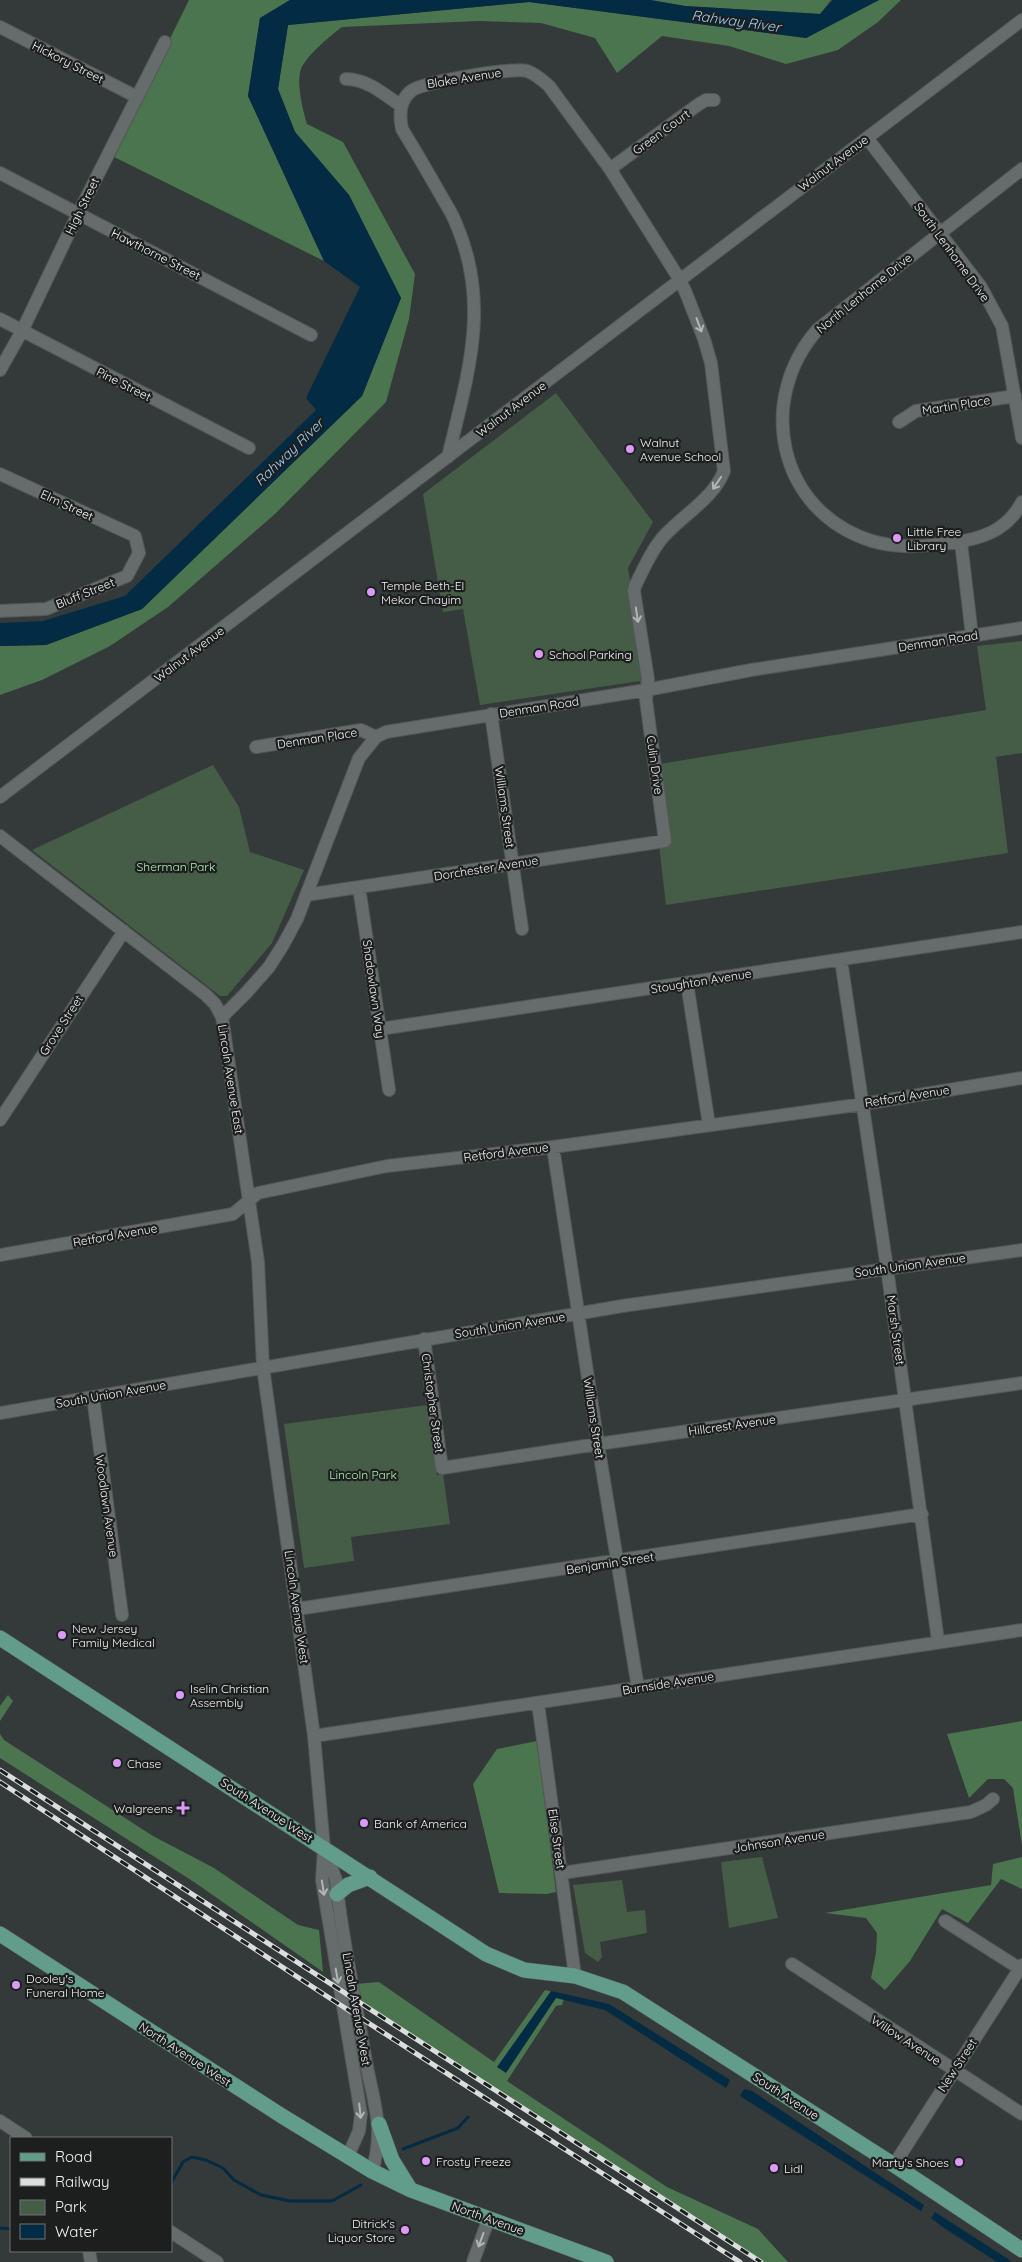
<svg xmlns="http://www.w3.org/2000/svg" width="1022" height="2262" font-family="Quicksand,sans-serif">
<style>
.green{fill:#455d46}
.forest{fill:#4b754e}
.water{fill:#042b44}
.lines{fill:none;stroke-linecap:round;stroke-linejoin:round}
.stream{stroke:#042b44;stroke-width:3}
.minor-casing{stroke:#535757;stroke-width:14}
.major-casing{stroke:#535757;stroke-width:16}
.minor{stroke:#666b6b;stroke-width:12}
.major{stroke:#629d8b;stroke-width:15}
.rail-casing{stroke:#dadede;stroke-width:5}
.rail{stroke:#1d1f1f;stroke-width:3;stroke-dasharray:9;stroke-linecap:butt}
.oneway{stroke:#b1b5b5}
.poi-dot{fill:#da9af6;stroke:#1d1f1f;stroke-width:2}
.labels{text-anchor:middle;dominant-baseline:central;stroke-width:4.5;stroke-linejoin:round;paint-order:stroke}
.street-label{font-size:12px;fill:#eff2f2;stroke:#1d1f1f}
.poi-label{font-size:12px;fill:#eff2f2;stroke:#1d1f1f;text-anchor:start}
.park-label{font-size:12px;fill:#adefb0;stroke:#1d1f1f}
.water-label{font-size:14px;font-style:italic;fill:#99d2fe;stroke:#1d1f1f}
</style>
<rect width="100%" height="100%" fill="#343939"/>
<!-- green -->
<path class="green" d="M556,393L653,522L628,568L660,764L986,710L977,646L1022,641V753L996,757L1008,853L666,905L640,681L480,705L463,609L443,612L423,494Z
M213,765L239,807L250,852L304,870L272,943L227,996H220L32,850Z
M427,1405L437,1475L443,1474L450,1524L351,1537L354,1561L304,1568L284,1424Z
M762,1857L778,1918L729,1928L721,1862Z
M622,1880L627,1912L645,1910L647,1933L600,1942L602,1957L598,1962L585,1953L573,1885Z"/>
<!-- forest -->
<path class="forest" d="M189,0H290L260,18L248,96L324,261L112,156Z
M650,0H831L820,14L685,6Z
M879,0H901L878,22L838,50L786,64L729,46L662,36L617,73L595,38L541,23L478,21L342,27C330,36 307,55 301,69C296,83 303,111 307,124L343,142L415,274L409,319L386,402L275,514L168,607L110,646L42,680L0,695V646L46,645L142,609L362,396L401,298L349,195L295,132L278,89L288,25L529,2L806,38Z
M8,1695L13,1701L0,1721V1706Z
M1022,1721V1846L1013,1788L1004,1779H988L969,1798L947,1734Z
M0,1734L4,1740L153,1836L214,1868L298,1925L319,1930L323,1972L194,1882L0,1758Z
M537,1741L556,1892L547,1894L499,1893L473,1784L497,1749Z
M1022,1857V1889L1001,1879L968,1923L942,1909L910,1961L885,1990L871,1978L876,1953L877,1933L866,1918L825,1913L991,1885L993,1864Z
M379,1982L494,2062L545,1990L565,1995L562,2005L556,2006L507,2081L667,2187L758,2229L788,2262H762L354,1999L355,1984Z"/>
<!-- water -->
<path class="water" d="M290,0H650L685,6L820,14L833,0H879L806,38L529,2L288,25L278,89L295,132L349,195L401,298L362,396L142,609L46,645L0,646V623L43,621L125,596L316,410L306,398L360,287L324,261L248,96L260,18Z
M551,1991L609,2004L730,2080L726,2088L605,2010L556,1998L506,2073L497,2067Z
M744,2089L752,2091L924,2205L921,2211L740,2096Z
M935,2212L1011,2261L1010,2262H997L944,2228L931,2218Z"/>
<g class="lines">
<!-- stream -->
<path class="stream" d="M403,2149L458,2128L468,2117
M171,2183L183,2162L192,2157L206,2160L223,2168L234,2180L261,2195L290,2201H332L361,2185
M0,2228L11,2229"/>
<defs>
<path id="minor" d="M0,27L137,97
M346,79C367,79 384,94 401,106
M867,138L981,287L1002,326L1022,438
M610,169L699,104L706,100H714
M1022,169L818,329C755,400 778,512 872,541C898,549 924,546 951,543C981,539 1007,531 1022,502
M0,173L311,335
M0,319L249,448
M0,370L22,331L78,214L165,42
M899,422L916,411L1015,396
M0,474L135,536L139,553L127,576L46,609L0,611
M961,542L972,636
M491,714L522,929
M256,747L361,730L376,737
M0,797L1022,20
M0,836L206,995L215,1004L222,1017L258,1262L263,1367L314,1736L324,1848L322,1880L361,2114L359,2131L348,2156
M359,887L389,1090
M306,895L665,841L646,700L648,679L634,591L635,586C643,570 652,549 664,536C683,515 714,498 724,471L711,363L704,339L686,293L680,280L610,169L549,86C542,80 536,74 527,71C513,67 422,82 411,91C399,101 399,115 402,129C415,150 427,171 439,192C445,203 453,214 457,226C491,306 467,377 448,457
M841,960L887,1268L938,1641
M687,983L709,1125
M222,1017L246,993L269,967L283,945L297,919L359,758L376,737L386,732L646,690L751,670L1022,628
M380,1029L1022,932
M0,1120L124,931
M553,1147L598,1444L638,1688
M0,1255L233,1214L258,1193L387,1166L553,1147L863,1104L1022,1078
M424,1339L442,1468L598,1444L1022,1383
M93,1397L122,1615
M0,1413L622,1306L1022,1250
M297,1609L922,1514
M538,1703L575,1976
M314,1736L1022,1630
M326,1852L336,1880C342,1939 355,1997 365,2056C372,2099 386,2127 372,2171
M562,1873L971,1812L986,1805L993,1799
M945,1921L1022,1970
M792,1964L1022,2114
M0,2121L26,2138
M894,2165L1022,1965
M171,2232L217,2262
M89,2251L91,2262
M473,2262L489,2218"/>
<path id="major" d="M0,1638L486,1954L524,1970L575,1976L623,1992L894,2165L1022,2250
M337,1894L348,1885L370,1877
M0,1934L282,2116L372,2171L411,2190L606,2262
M379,2124L392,2160L410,2189"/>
</defs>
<!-- minor casing -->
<use href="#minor" class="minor-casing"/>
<!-- major casing -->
<use href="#major" class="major-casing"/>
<!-- minor -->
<use href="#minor" class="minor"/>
<!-- major -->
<use href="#major" class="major"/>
<defs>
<path id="rail" d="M0,1770L761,2262
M0,1782L328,1997L740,2262"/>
</defs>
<!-- rail casing -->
<use href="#rail" class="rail-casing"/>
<!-- rail -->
<use href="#rail" class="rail"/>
</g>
<!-- one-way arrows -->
<defs><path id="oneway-shaft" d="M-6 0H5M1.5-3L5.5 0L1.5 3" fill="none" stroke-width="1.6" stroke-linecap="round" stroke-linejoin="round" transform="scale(1.25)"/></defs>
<g class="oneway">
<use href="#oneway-shaft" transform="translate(699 325) rotate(70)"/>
<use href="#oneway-shaft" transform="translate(717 483) rotate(124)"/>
<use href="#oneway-shaft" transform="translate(637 615) rotate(81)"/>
<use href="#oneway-shaft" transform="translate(323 1888) rotate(81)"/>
<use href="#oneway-shaft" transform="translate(337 1976) rotate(80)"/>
<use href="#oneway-shaft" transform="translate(360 2111) rotate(84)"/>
<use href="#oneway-shaft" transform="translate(481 2240) rotate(110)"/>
</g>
<!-- markers -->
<g class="poi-dot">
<circle cx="630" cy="449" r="5"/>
<circle cx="897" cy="538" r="5"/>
<circle cx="371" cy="592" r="5"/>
<circle cx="539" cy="654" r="5"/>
<circle cx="62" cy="1635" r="5"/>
<circle cx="180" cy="1695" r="5"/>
<circle cx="117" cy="1763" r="5"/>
<path d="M180.5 1800.5h5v5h5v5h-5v5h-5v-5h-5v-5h5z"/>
<circle cx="364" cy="1823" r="5"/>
<circle cx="16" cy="1985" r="5"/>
<circle cx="426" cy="2161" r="5"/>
<circle cx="959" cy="2162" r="5"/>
<circle cx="774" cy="2168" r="5"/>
<circle cx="405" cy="2230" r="5"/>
</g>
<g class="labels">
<!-- street labels -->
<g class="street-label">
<text transform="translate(68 62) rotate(27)">Hickory Street</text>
<text transform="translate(464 78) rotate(-9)">Blake Avenue</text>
<text transform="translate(661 132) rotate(-36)">Green Court</text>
<text transform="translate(833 163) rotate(-37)">Walnut Avenue</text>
<text transform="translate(82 206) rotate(-64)">High Street</text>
<text transform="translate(952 252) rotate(54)">South Lenhome Drive</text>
<text transform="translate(156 254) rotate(27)">Hawthorne Street</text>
<text transform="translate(864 293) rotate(-39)">North Lenhome Drive</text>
<text transform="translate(124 384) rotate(27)">Pine Street</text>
<text transform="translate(956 405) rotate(-9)">Martin Place</text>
<text transform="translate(511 409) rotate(-37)">Walnut Avenue</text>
<text transform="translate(67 505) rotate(25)">Elm Street</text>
<text transform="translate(85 593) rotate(-22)">Bluff Street</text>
<text transform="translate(938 641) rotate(-9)">Denman Road</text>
<text transform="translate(189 654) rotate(-37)">Walnut Avenue</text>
<text transform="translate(539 707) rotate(-9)">Denman Road</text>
<text transform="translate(317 738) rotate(-9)">Denman Place</text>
<text transform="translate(655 765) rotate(82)">Culin Drive</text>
<text transform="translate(505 807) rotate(82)">Williams Street</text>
<text transform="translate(486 868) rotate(-9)">Dorchester Avenue</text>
<text transform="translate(701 981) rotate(-9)">Stoughton Avenue</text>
<text transform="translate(374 989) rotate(82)">Shadowlawn Way</text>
<text transform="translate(61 1025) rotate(-57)">Grove Street</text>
<text transform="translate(231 1079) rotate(81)">Lincoln Avenue East</text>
<text transform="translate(907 1096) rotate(-9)">Retford Avenue</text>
<text transform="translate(506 1152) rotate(-7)">Retford Avenue</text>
<text transform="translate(115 1235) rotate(-10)">Retford Avenue</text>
<text transform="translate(910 1265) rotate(-8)">South Union Avenue</text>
<text transform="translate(510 1325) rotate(-9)">South Union Avenue</text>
<text transform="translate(896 1330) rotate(82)">Marsh Street</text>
<text transform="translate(111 1394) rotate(-10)">South Union Avenue</text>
<text transform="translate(433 1403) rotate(82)">Christopher Street</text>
<text transform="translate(594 1418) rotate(81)">Williams Street</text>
<text transform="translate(732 1425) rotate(-8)">Hillcrest Avenue</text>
<text transform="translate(107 1506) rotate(82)">Woodlawn Avenue</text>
<text transform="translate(610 1563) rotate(-9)">Benjamin Street</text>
<text transform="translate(297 1607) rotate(82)">Lincoln Avenue West</text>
<text transform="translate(668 1683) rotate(-9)">Burnside Avenue</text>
<text transform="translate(267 1810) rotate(33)">South Avenue West</text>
<text transform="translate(557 1839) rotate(82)">Elise Street</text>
<text transform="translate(779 1841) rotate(-9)">Johnson Avenue</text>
<text transform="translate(357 2009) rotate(80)">Lincoln Avenue West</text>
<text transform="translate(906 2040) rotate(33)">Willow Avenue</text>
<text transform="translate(185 2054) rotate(33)">North Avenue West</text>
<text transform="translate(957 2065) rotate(-57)">New Street</text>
<text transform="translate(786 2096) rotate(33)">South Avenue</text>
<text transform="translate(488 2218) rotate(20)">North Avenue</text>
</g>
<!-- poi labels -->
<g class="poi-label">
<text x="640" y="442">Walnut<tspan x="640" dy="14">Avenue School</tspan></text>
<text x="907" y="531">Little Free<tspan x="907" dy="14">Library</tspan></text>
<text x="381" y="585">Temple Beth-El<tspan x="381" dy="14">Mekor Chayim</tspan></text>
<text x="549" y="654">School Parking</text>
<text x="72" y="1628">New Jersey<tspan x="72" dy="14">Family Medical</tspan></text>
<text x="190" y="1688">Iselin Christian<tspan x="190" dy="14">Assembly</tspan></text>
<text x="127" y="1763">Chase</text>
<text x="173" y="1808" text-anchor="end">Walgreens</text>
<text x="374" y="1823">Bank of America</text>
<text x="26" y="1978">Dooley's<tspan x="26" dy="14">Funeral Home</tspan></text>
<text x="436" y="2161">Frosty Freeze</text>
<text x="949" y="2162" text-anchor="end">Marty's Shoes</text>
<text x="784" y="2168">Lidl</text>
<text x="395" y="2223" text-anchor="end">Ditrick's<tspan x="395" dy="14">Liquor Store</tspan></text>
</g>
<!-- park labels -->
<g class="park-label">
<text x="176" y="866">Sherman Park</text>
<text x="363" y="1474">Lincoln Park</text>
</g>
<!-- water labels -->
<g class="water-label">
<text transform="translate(736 21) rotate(8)">Rahway River</text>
<text transform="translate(289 452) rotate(-44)">Rahway River</text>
</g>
</g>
<!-- legend -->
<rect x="10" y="2137" width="162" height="115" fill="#1d1f1f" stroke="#717373"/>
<rect x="20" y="2153" width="25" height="8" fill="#629d8b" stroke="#717373"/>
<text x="55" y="2162" font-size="15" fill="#eff2f2">Road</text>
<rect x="20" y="2178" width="25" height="8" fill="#dadede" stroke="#717373"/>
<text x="55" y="2187" font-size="15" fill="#eff2f2">Railway</text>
<rect x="20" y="2200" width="25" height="15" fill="#455d46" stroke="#717373"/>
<text x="55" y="2212" font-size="15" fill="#eff2f2">Park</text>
<rect x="20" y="2224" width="25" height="15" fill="#042b44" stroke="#717373"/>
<text x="55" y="2237" font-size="15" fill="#eff2f2">Water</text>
</svg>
